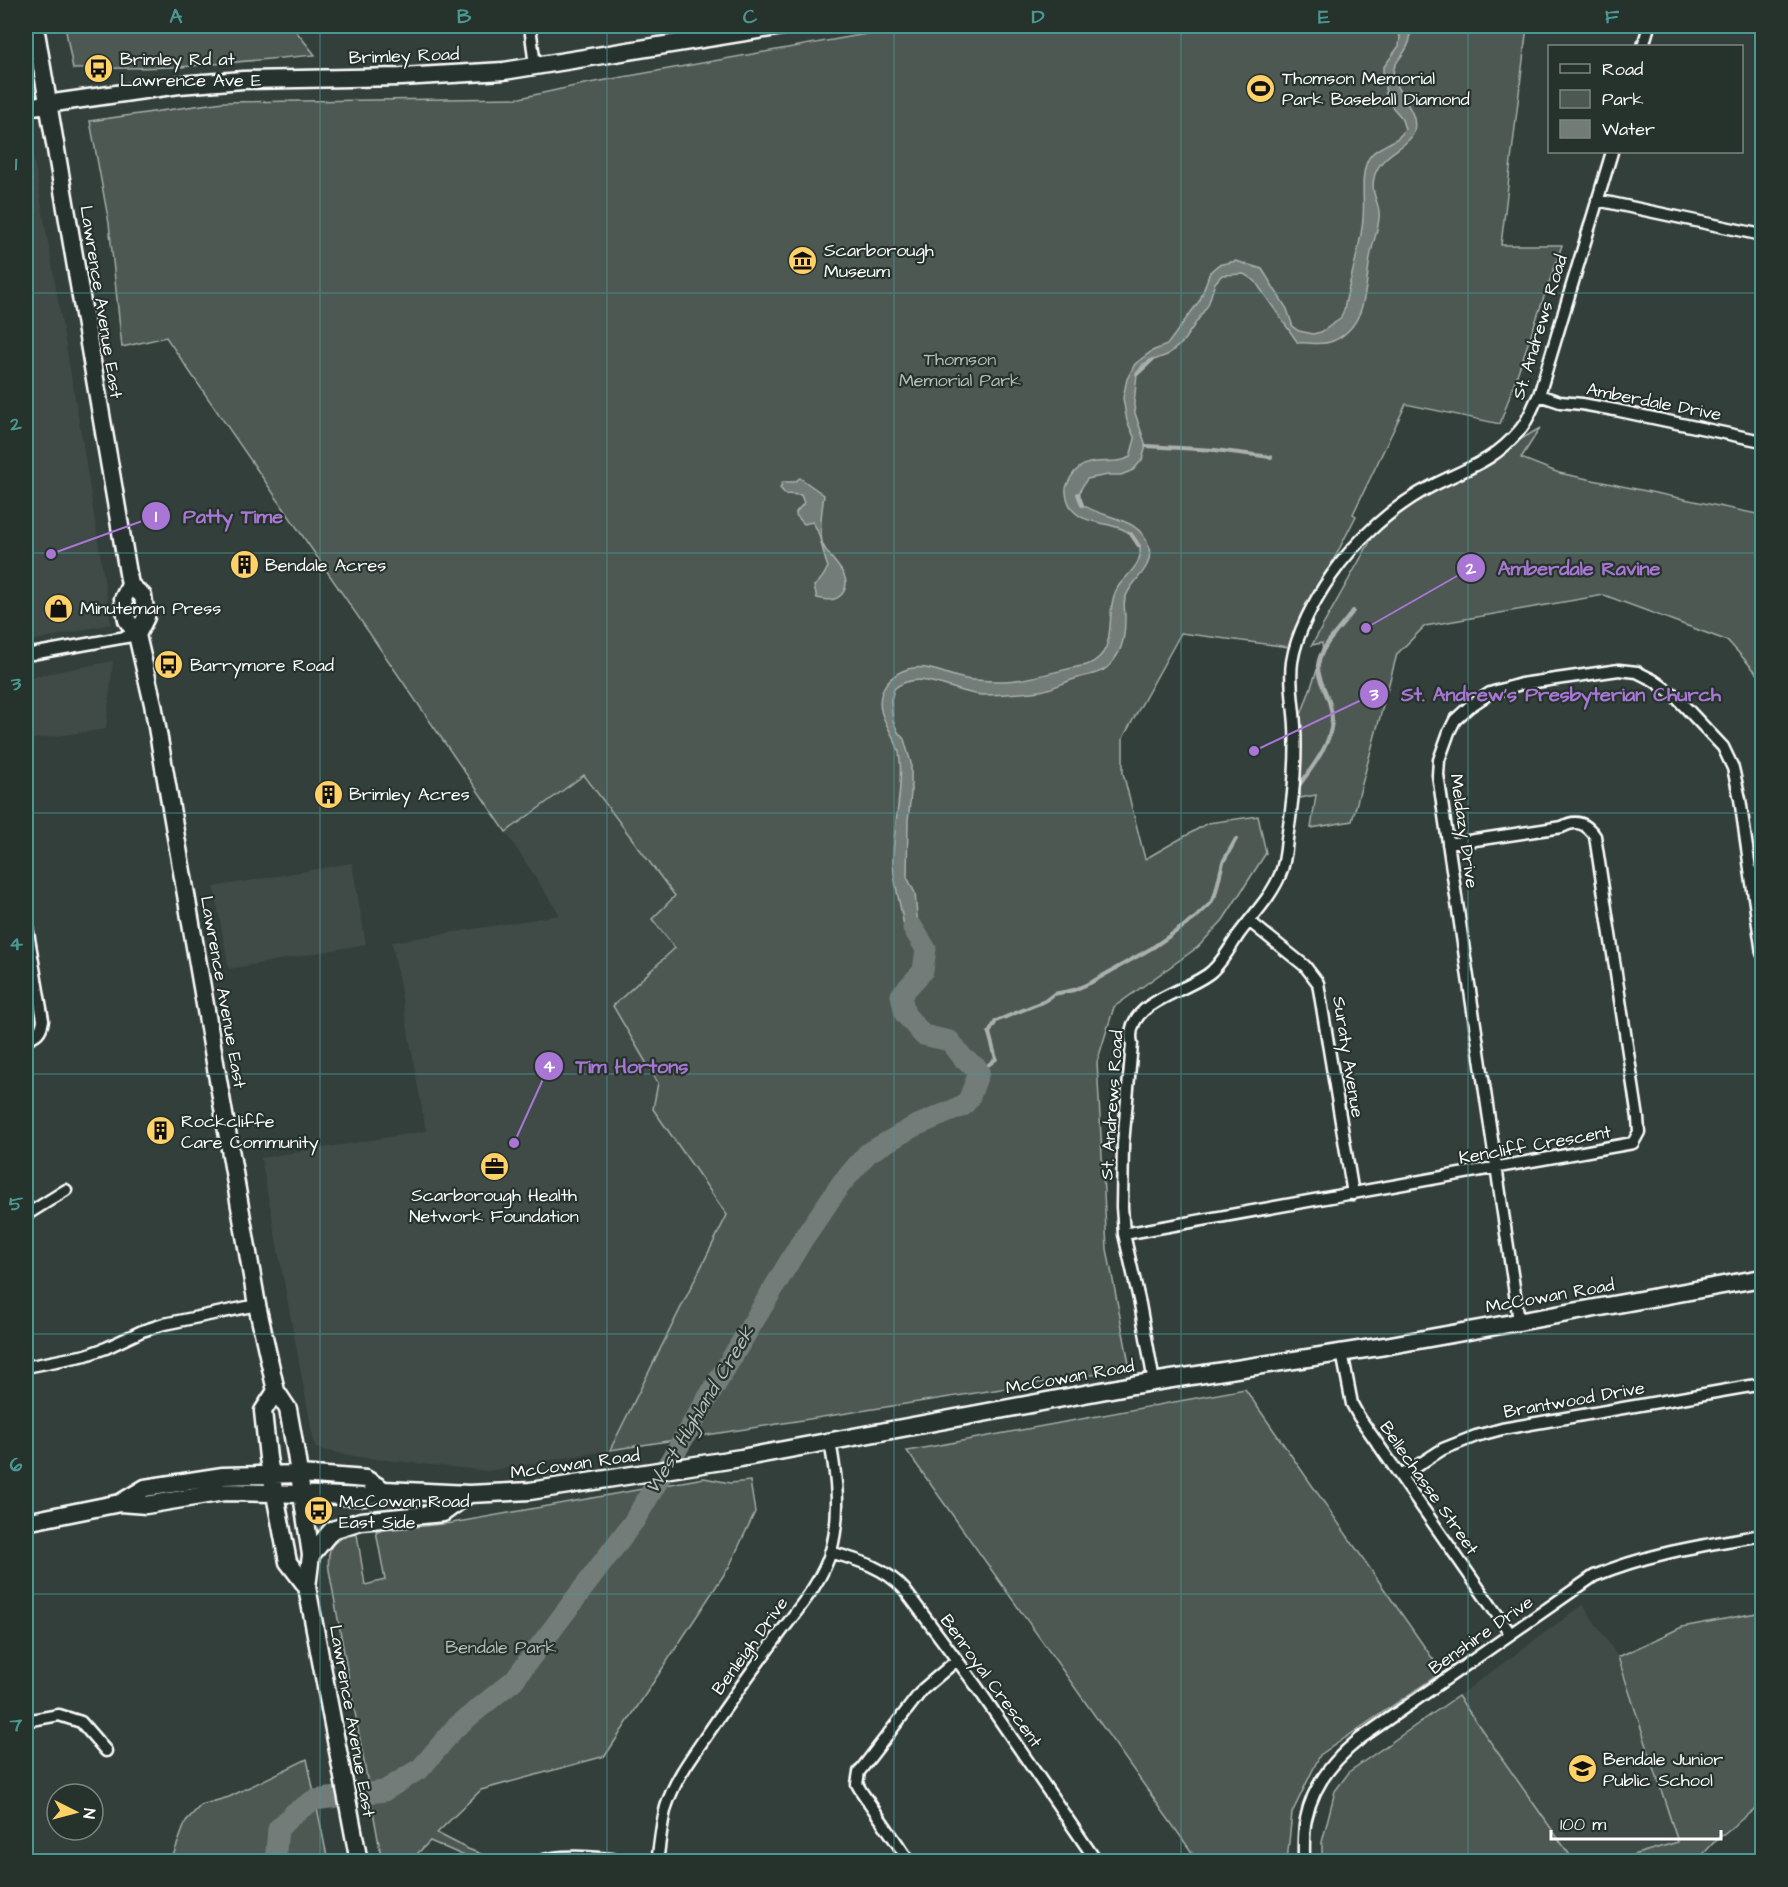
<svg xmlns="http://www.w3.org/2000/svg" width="1788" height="1887" font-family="'Architects Daughter',sans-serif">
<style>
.built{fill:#404c47}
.green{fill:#4d5853;stroke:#a6aca9;stroke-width:1.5}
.water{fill:#737b78;stroke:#abb0ae;stroke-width:1.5}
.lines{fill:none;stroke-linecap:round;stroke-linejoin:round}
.stream{stroke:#abb0ae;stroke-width:4}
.river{stroke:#737b78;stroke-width:21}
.street-casing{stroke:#fff;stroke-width:15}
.secondary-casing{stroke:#fff;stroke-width:21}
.street{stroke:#26332d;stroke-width:10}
.secondary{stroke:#26332d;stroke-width:16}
.grid{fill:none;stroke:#4b9892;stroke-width:1.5;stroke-opacity:0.55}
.labels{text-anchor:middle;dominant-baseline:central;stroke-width:4.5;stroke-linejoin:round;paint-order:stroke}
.street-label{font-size:18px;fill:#fff;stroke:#26332d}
.poi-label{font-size:18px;fill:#fff;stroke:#26332d;text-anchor:start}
.park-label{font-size:18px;fill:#b8bcba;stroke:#26332d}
.water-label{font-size:20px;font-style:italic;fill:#b9bdbc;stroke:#26332d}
.leader{fill:none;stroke:#a976d5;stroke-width:2}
.callout-dot{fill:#a976d5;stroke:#26332d;stroke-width:2}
.mark-label{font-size:18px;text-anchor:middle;font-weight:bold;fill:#fff}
.callout-label{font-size:20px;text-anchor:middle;font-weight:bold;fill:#a976d5;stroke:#26332d;stroke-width:4.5;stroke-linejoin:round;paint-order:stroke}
.neatline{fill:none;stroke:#4b9892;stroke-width:2}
.grid-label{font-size:20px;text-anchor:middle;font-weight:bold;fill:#4b9892}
</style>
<rect width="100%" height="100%" fill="#333f3a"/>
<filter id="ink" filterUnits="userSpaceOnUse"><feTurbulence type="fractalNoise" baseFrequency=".0167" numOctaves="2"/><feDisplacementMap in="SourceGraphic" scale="12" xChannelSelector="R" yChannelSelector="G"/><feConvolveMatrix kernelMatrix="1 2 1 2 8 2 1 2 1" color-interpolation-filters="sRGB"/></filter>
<g filter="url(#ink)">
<!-- built -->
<path class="built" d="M26,132H29L83,445L111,624L26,642Z
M113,661L106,729L26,740V678Z
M584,775L675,897V948L613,1007L658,1083L653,1109L728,1215L610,1450L488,1471L358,1457L315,1448L261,1158L426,1131L392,942L560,915L506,832Z
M352,863L366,944L229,969L214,887Z
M1583,1605L1618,1657L1678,1842L1612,1861H1574L1458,1696Z"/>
<!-- green -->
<path class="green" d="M65,26H292L315,55L180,67L73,69Z
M911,26H1527L1501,245H1562L1500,424L1406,404L1353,514L1356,516L1289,647L1181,633L1123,738V773L1145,859L1208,823L1258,816L1266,853L1223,920L1198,947L1114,1007L1097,1062L1107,1249L1130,1369L610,1450L727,1215L653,1109L658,1083L613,1006L675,948L652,919L675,896L584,775L506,832L166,337L122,347L109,223L90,121L223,102L520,98L584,84Z
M1540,428L1521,458L1559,473L1762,515V679L1728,641L1604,595L1425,626L1397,654L1352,821L1311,828L1316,795L1300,798V718L1323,653L1322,643L1312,645L1381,522Z
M1245,1389L1442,1672L1320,1755L1292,1813L1287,1861H1198L907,1451Z
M704,1478L730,1483L750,1481L755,1512L729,1567L605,1756L481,1790L437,1833L468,1849L500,1861H476L430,1841L410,1861H382L329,1570C326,1545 334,1538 357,1534L365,1585L385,1580L376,1531L452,1523Z
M1762,1612V1803L1716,1840L1697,1861H1612L1678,1842L1618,1657L1682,1627Z
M1458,1696L1574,1861H1322V1842L1335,1791L1350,1771Z
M307,1759L328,1861H171L186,1821L201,1805L229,1797Z"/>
<!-- water -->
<path class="water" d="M1397,26H1408C1409,30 1410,35 1410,39C1407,56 1389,62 1394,80C1400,98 1421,114 1413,134C1406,149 1379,154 1374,178C1370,195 1381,204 1379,218C1378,231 1372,245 1370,258C1365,288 1367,326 1333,341C1321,346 1311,342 1298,343L1255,281L1244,274L1222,275L1215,283L1208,305L1182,343L1167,355L1143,364L1137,374L1134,404L1135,413L1146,446L1142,460L1133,470L1121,475H1108L1087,479C1081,488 1078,492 1080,503C1102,520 1141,515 1149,548C1154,570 1130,580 1125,599C1123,605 1125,611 1125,617C1125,631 1124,645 1116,657C1107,673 1095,673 1078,678C1066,681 1053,689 1040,691C1022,693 1003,695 985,695C956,695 919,666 894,689L891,700L893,721L898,732L904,739L911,763V793L908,821L907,877L915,893L918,928L904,927C901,905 893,882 893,859C893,826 903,793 900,760C899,735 873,717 882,692C886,679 900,670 913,668C934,665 955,680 975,680C988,681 1004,682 1016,680C1040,677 1064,669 1087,665C1123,651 1101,609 1120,584C1129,573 1148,559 1137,541C1120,515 1076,533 1067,498C1066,494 1065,489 1067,485C1082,448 1111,469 1130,457L1135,439L1127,421L1123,398L1127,379L1135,364L1152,351L1167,345L1200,300L1210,272L1218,265L1236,261L1262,269L1287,309L1293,327L1299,331L1313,334L1321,332L1340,319L1344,310C1349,280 1361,248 1363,218C1365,200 1360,179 1367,162C1374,144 1398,145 1405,129L1401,117L1387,101L1383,73V68L1399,46L1400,37Z
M800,478L824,495C822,510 819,526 822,542C825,558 857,575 842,594C835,602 826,600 817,598L814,586C821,581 824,575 828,567C822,553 821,531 812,522L804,524L796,515V512L804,503L801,495L785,494L780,488L783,482H794Z"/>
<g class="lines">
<!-- stream -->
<path class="stream" d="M1137,374L1152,360
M1146,446L1215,450L1271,457
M1078,494L1082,505
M1131,534L1139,546
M1298,787C1315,763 1339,736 1330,705C1327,692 1317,679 1318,665C1320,646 1342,627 1353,611
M979,1072L996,1059L989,1033L996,1021L1045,1001L1054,994L1074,990L1090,983L1152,948L1194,919L1210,904L1215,895L1223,862L1236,839"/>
<!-- river -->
<path class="river" d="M275,1862L278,1829L294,1813L314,1800L384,1791L421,1768L455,1728L514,1680L634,1521L803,1239L841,1184L868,1153L913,1127L963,1106L969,1099L979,1072L977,1068L964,1059L950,1041L923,1035L905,1014L901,995L923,971L926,949L913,928"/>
<defs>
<path id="street" d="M530,26L535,66
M1643,46L1649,26
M1597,200L1762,235
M1539,395L1560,402L1582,404L1615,410L1762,441
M26,655L137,635
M1751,874L1762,872
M26,921L43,1020C41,1032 37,1035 26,1039
M1249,921L1305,966L1318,983L1353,1194
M26,1215L66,1190
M1124,1234L1633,1143L1639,1132L1638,1118L1595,836C1586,823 1576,819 1562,827L1448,844
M1519,1321L1438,775L1439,760L1449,732L1455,720L1469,707L1490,693L1521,684L1619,670L1637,672L1653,680L1673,694L1723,747L1733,768L1740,799L1762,953
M1342,1352L1352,1404L1359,1417L1510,1633
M26,1367L86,1355L106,1348L142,1331L164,1324L257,1305
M1154,1382L1140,1304L1124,1234L1122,1207L1123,1144L1132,1044C1122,1001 1190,992 1212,971C1223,961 1231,946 1239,934C1253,915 1271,897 1280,875C1285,864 1286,851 1287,839C1293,802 1297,764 1295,726C1294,705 1289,683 1292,662C1296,634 1315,599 1331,576C1356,540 1393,506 1432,486C1467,468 1493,462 1519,431C1529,420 1532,407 1539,395L1612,152
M1401,1476L1443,1449L1476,1436L1502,1429L1762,1384
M830,1552C858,1560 884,1567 904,1589L977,1687L1097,1862
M26,1721L59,1715L81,1722L106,1751
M539,1862C560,1852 616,1859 640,1862
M657,1862C660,1843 661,1825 666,1807C675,1778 694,1754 711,1729C733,1697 755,1666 778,1636C797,1610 822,1582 831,1551C841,1514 837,1479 830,1442
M910,1862L861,1791L857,1784L859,1772L923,1689L957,1660
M1304,1862C1304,1847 1303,1832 1306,1819C1313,1784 1334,1759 1361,1738L1594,1576C1649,1553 1705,1545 1762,1535"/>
<path id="secondary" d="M35,26L130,585L123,599L127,620L137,635L153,704L257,1305L276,1391L288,1409L296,1454L311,1555L307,1587L359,1862
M26,107L179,85L243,80L401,77L504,71L783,26
M130,585L143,596L146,617L137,635
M276,1391L263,1411L268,1458L288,1562L307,1587
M120,1503L145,1488L223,1476L300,1474L366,1479L384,1490
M26,1522L120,1503L146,1505L224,1492L274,1493L365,1497L384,1490L469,1494L530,1491L741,1458L1133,1385L1385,1346L1762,1278
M311,1555L332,1530L361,1521L443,1513L469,1494"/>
</defs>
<!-- street casing -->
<use href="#street" class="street-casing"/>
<!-- secondary casing -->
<use href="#secondary" class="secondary-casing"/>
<!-- street -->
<use href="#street" class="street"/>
<!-- secondary -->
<use href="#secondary" class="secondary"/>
</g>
</g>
<!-- grid -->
<path class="grid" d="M320,26V1862M607,26V1862M894,26V1862M1181,26V1862M1468,26V1862M26,293H1762M26,553H1762M26,813H1762M26,1074H1762M26,1334H1762M26,1594H1762"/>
<!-- icons -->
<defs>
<symbol id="bus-disc" viewBox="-11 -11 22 22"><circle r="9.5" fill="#ffd166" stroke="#26332d"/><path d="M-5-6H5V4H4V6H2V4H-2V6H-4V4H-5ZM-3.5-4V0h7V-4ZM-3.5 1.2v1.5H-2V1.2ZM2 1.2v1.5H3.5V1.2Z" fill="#111"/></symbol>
<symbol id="stadium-disc" viewBox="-11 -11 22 22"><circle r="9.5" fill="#ffd166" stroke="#26332d"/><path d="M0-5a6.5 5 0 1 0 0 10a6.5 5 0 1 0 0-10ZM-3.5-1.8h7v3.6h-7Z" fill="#111"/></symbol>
<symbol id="museum-disc" viewBox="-11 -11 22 22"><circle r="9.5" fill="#ffd166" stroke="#26332d"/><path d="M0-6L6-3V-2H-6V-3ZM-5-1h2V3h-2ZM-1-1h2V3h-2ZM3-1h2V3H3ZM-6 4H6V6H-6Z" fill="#111"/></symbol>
<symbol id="building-disc" viewBox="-11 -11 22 22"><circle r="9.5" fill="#ffd166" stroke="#26332d"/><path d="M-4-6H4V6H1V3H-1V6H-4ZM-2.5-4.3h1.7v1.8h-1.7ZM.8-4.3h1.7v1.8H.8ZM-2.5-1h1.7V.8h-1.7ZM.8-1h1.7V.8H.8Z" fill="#111"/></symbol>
<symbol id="shop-disc" viewBox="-11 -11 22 22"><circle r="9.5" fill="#ffd166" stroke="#26332d"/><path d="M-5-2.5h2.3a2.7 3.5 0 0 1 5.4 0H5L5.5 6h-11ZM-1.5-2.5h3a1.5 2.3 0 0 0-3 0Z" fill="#111"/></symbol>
<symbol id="office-disc" viewBox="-11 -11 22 22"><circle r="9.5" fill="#ffd166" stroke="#26332d"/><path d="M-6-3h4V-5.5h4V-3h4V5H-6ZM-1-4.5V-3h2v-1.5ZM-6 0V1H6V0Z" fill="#111"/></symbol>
<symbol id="school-disc" viewBox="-11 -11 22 22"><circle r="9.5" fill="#ffd166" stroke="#26332d"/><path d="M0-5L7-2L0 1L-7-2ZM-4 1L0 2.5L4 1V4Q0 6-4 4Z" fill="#111"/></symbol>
</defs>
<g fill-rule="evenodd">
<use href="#bus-disc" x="82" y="52" width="33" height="33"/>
<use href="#stadium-disc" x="1244" y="72" width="33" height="33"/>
<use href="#museum-disc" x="786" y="244" width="33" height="33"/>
<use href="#building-disc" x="228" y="548" width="33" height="33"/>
<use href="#shop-disc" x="42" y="592" width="33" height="33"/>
<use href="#bus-disc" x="152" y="648" width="33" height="33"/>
<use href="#building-disc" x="312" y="778" width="33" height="33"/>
<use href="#building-disc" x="144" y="1114" width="33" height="33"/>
<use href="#office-disc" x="478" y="1150" width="33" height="33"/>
<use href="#bus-disc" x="302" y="1494" width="33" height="33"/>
<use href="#school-disc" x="1566" y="1752" width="33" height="33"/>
</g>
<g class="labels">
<!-- street labels -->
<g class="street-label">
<text transform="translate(404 56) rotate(-2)">Brimley Road</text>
<text transform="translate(101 302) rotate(81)">Lawrence Avenue East</text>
<text transform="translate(1540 327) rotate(-73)">St. Andrews Road</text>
<text transform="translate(1654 402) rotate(11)">Amberdale Drive</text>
<text transform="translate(1464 831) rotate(82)">Meldazy Drive</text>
<text transform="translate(223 992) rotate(80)">Lawrence Avenue East</text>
<text transform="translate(1348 1057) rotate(81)">Suraty Avenue</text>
<text transform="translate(1112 1105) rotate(-86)">St. Andrews Road</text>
<text transform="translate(1535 1145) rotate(-10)">Kencliff Crescent</text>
<text transform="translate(1550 1296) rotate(-10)">McCowan Road</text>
<text transform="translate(1070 1377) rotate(-10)">McCowan Road</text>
<text transform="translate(1574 1400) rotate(-10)">Brantwood Drive</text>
<text transform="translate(575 1464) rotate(-8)">McCowan Road</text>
<text transform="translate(1429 1488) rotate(55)">Bellechasse Street</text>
<text transform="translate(1481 1635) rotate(-35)">Benshire Drive</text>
<text transform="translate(750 1646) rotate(-54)">Benleigh Drive</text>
<text transform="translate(991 1681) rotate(54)">Benroyal Crescent</text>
<text transform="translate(352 1721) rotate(80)">Lawrence Avenue East</text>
</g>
<!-- poi labels -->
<g class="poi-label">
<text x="120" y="59">Brimley Rd at<tspan x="120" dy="21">Lawrence Ave E</tspan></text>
<text x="1282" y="78">Thomson Memorial<tspan x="1282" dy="21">Park Baseball Diamond</tspan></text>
<text x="824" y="250">Scarborough<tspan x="824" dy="21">Museum</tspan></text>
<text x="265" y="565">Bendale Acres</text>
<text x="80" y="608">Minuteman Press</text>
<text x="190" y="665">Barrymore Road</text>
<text x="349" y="794">Brimley Acres</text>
<text x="181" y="1121">Rockcliffe<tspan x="181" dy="21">Care Community</tspan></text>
<text x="494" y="1195" text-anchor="middle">Scarborough Health<tspan x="494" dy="21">Network Foundation</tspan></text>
<text x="339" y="1501">McCowan Road<tspan x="339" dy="21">East Side</tspan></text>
<text x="1603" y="1759">Bendale Junior<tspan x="1603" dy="21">Public School</tspan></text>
</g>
<!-- park labels -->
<g class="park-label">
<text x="960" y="359">Thomson<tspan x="960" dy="21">Memorial Park</tspan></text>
<text x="501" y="1647">Bendale Park</text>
</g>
<!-- water labels -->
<g class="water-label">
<text transform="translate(700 1410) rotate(-59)">West Highland Creek</text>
</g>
</g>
<!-- callouts -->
<path class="leader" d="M51 554L156 516M1366 628L1471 568M1254 751L1374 694M514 1143L549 1066"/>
<g class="callout-dot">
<circle cx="51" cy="554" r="6"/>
<circle cx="1366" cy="628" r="6"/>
<circle cx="1254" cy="751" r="6"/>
<circle cx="514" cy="1143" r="6"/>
<circle cx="156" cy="516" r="15"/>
<circle cx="1471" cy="568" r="15"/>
<circle cx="1374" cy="694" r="15"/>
<circle cx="549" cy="1066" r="15"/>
</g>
<g class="mark-label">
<text x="156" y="522">1</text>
<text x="1471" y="574">2</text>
<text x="1374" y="700">3</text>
<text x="549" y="1072">4</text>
</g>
<g class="callout-label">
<text x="233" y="523">Patty Time</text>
<text x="1579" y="575">Amberdale Ravine</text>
<text x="1561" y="701">St. Andrew's Presbyterian Church</text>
<text x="632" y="1073">Tim Hortons</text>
</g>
<!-- margin -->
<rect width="1788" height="1887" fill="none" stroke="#26332d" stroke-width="66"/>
<!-- legend -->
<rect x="1548" y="45" width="195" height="108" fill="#26332d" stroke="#7d8581" stroke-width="1.5"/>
<rect x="1560" y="64" width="30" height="9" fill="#26332d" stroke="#7d8581" stroke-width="1.5"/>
<text x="1602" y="75" font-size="18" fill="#ffffff">Road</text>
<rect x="1560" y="90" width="30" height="18" fill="#4d5853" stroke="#7d8581" stroke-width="1.5"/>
<text x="1602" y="105" font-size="18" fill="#ffffff">Park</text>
<rect x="1560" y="120" width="30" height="18" fill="#737b78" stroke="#7d8581" stroke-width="1.5"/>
<text x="1602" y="135" font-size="18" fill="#ffffff">Water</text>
<!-- north arrow -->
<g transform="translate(75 1812) rotate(96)"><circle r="28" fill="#26332d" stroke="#7d8581" stroke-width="1.5"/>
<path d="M0-4.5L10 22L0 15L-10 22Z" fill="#ffd166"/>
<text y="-9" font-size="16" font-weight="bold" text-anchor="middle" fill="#ffffff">N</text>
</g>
<!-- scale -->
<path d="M1551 1830v9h170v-9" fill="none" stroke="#ffffff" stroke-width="3"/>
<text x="1560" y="1830" font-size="18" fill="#ffffff" stroke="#26332d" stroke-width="4.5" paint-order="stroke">100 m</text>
<rect x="33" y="33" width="1722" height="1821" class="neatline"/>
<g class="grid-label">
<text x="176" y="23">A</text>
<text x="464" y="23">B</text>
<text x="750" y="23">C</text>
<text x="1038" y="23">D</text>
<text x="1324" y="23">E</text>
<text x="1612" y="23">F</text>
<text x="16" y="170">1</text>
<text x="16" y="430">2</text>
<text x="16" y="690">3</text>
<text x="16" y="950">4</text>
<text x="16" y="1210">5</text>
<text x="16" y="1471">6</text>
<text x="16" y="1731">7</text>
</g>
</svg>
